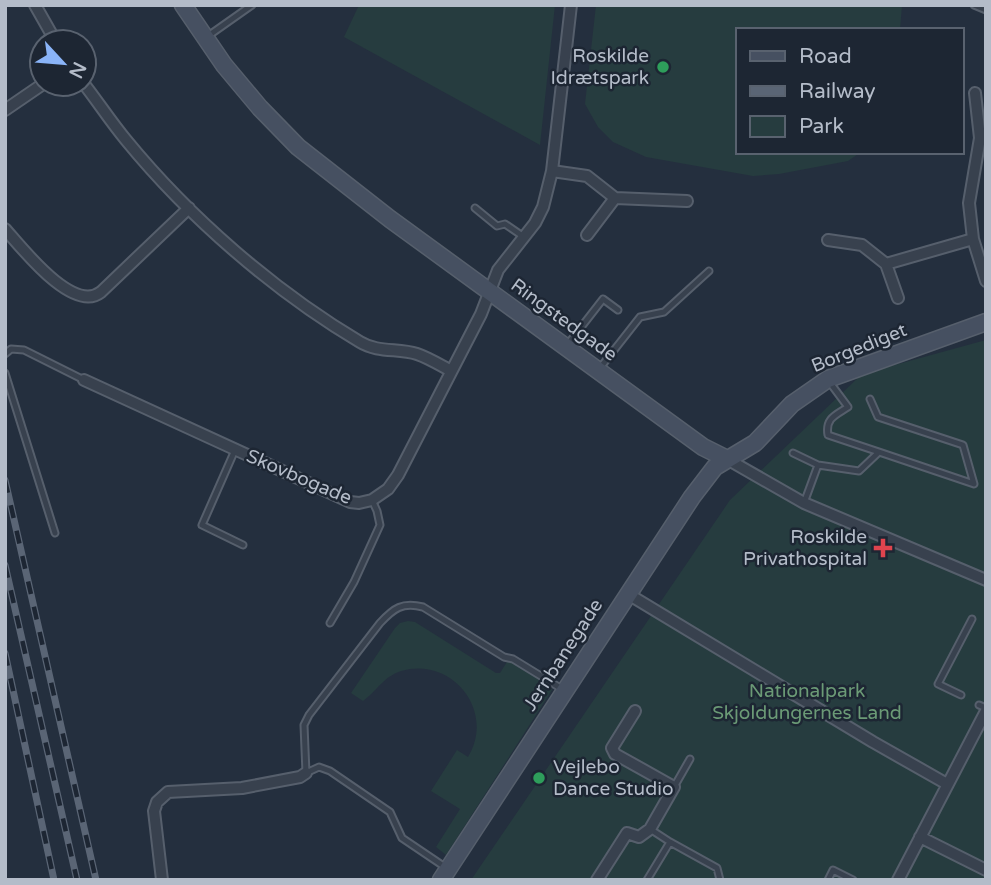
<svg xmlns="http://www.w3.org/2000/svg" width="991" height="885" font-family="'Varela Round',sans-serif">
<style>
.green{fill:#263c3f}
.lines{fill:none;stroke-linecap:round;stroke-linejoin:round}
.lane-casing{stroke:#565f6c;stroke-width:9}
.street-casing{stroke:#565f6c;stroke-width:14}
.secondary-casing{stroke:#565f6c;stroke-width:19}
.lane{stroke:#38414e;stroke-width:5}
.street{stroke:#38414e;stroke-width:10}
.secondary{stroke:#465061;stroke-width:16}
.rail-casing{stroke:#5a6575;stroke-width:7}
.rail{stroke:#1d2633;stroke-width:4.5;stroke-dasharray:13;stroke-linecap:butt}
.leisure-dot{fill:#2e9e5b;stroke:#1d2633;stroke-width:2.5}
.health-dot{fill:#e0444e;stroke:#1d2633;stroke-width:2.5}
.labels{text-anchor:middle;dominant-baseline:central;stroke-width:5;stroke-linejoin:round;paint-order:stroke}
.poi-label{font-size:19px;fill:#b4bcc9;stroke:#1d2633;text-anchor:end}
.street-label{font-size:19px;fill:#b4bcc9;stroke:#1d2633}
.park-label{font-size:19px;fill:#6b9a76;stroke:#1d2633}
</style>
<rect width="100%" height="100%" fill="#242f3e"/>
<!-- green -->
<path class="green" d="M359,5H555L540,145L344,37Z
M596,5H902L900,30H737V152H861L848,161L779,174L753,176L646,157L613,142L598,127L585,104Z
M986,340V880H471L730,500L862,374Z
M408,621L415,622L496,673H500L507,662H510L551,687L552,690L446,855L436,847L460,809L431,791L457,750L468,757C496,711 452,656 401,671C383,677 377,691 363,701L351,693L395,628L400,623Z"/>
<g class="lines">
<defs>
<path id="lane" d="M974,5L986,10
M208,36L252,5
M475,208L497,226L505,224L524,237
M568,344L603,299L618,310
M5,354L11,349L24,350L84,380
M600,368L640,317L664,312L709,271
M5,373L55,533
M828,380L848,407C836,415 825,418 828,435L879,452
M235,450L202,525L243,545
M793,453L818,465
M804,503L818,465L859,471L879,452L974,484L963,445L878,417L870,399
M330,623L354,582L380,525L377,511L372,500
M961,695L938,684L972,619
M979,705L986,708
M674,787L690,759
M650,829L670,842
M445,867L402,838L390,812L330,771L319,767L306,773L304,725L309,715L380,623C394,608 402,602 423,607L504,657L513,659L562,689
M647,880L670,842L717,868L720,880
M828,880L833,870L853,880"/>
<path id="street" d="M35,5L56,42
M84,84C98,102 111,122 126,140C189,217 274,291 360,342C378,353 398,348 417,354C429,358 440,365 451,371
M975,93L980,138
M5,110L43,84
M986,137L980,138L969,203L973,239L986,281
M552,171L587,176L615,198L687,201
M5,229C22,248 73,314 101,292L189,208
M587,235L615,198
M828,240L862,245L886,264L973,239
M886,264L898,298
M84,380L350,502L359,503L372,500L388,489L398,475L481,314L498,270L535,223L543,207L552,171L571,5
M727,459L804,503L986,580
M628,594L873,742L947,784
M920,837L986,870
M162,880L154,811L157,802L168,792L242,788L300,777L306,773
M597,880L627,833L639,837L650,829L674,787L615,754L612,748L635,711
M898,880L986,711"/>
<path id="secondary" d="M183,5L224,65L260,108L298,147L390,219L703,447L727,459
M441,880L692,497L715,467L755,443L792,404L828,379L986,322"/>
</defs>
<!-- lane casing -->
<use href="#lane" class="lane-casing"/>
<!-- street casing -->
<use href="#street" class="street-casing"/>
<!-- secondary casing -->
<use href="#secondary" class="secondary-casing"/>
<!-- lane -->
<use href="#lane" class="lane"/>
<!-- street -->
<use href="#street" class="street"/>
<!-- secondary -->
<use href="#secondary" class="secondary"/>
<defs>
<path id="rail" d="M5,480L96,880
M5,565L77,880
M5,653L54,880"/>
</defs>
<!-- rail casing -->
<use href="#rail" class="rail-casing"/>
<!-- rail -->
<use href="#rail" class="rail"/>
</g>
<!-- markers -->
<g class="leisure-dot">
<circle cx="663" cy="67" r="7"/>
<circle cx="539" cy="778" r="7"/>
</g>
<path class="health-dot" d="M879.5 537.5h7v7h7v7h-7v7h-7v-7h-7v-7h7z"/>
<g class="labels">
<!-- poi labels -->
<g class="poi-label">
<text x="649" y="56">Roskilde<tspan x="649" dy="22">Idrætspark</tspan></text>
<text x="867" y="537">Roskilde<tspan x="867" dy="22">Privathospital</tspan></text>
<text x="553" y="767" text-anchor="start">Vejlebo<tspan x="553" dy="22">Dance Studio</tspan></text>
</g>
<!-- street labels -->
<g class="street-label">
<text transform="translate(564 320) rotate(36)">Ringstedgade</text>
<text transform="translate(859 348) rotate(-22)">Borgediget</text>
<text transform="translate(299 477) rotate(23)">Skovbogade</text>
<text transform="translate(563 655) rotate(-57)">Jernbanegade</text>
</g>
<!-- park labels -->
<g class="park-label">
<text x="807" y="691">Nationalpark<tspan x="807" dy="22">Skjoldungernes Land</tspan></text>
</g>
</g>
<!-- border -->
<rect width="991" height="885" fill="none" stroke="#b4bcc9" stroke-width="14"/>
<!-- legend -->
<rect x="736" y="28" width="228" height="126" fill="#1d2633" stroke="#59626f" stroke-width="2"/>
<rect x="750" y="51" width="35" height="10" fill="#465061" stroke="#59626f" stroke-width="2"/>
<text x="799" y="63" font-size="21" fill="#b4bcc9">Road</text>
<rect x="750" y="86" width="35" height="10" fill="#5a6575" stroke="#59626f" stroke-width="2"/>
<text x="799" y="98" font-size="21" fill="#b4bcc9">Railway</text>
<rect x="750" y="116" width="35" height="21" fill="#263c3f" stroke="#59626f" stroke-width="2"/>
<text x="799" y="133" font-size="21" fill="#b4bcc9">Park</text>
<!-- north arrow -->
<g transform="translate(63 63) rotate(116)"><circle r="33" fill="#1d2633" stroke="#59626f" stroke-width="2"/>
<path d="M0-5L12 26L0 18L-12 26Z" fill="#8ab4f8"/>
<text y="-10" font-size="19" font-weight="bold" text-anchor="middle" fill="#b4bcc9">N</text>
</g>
</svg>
